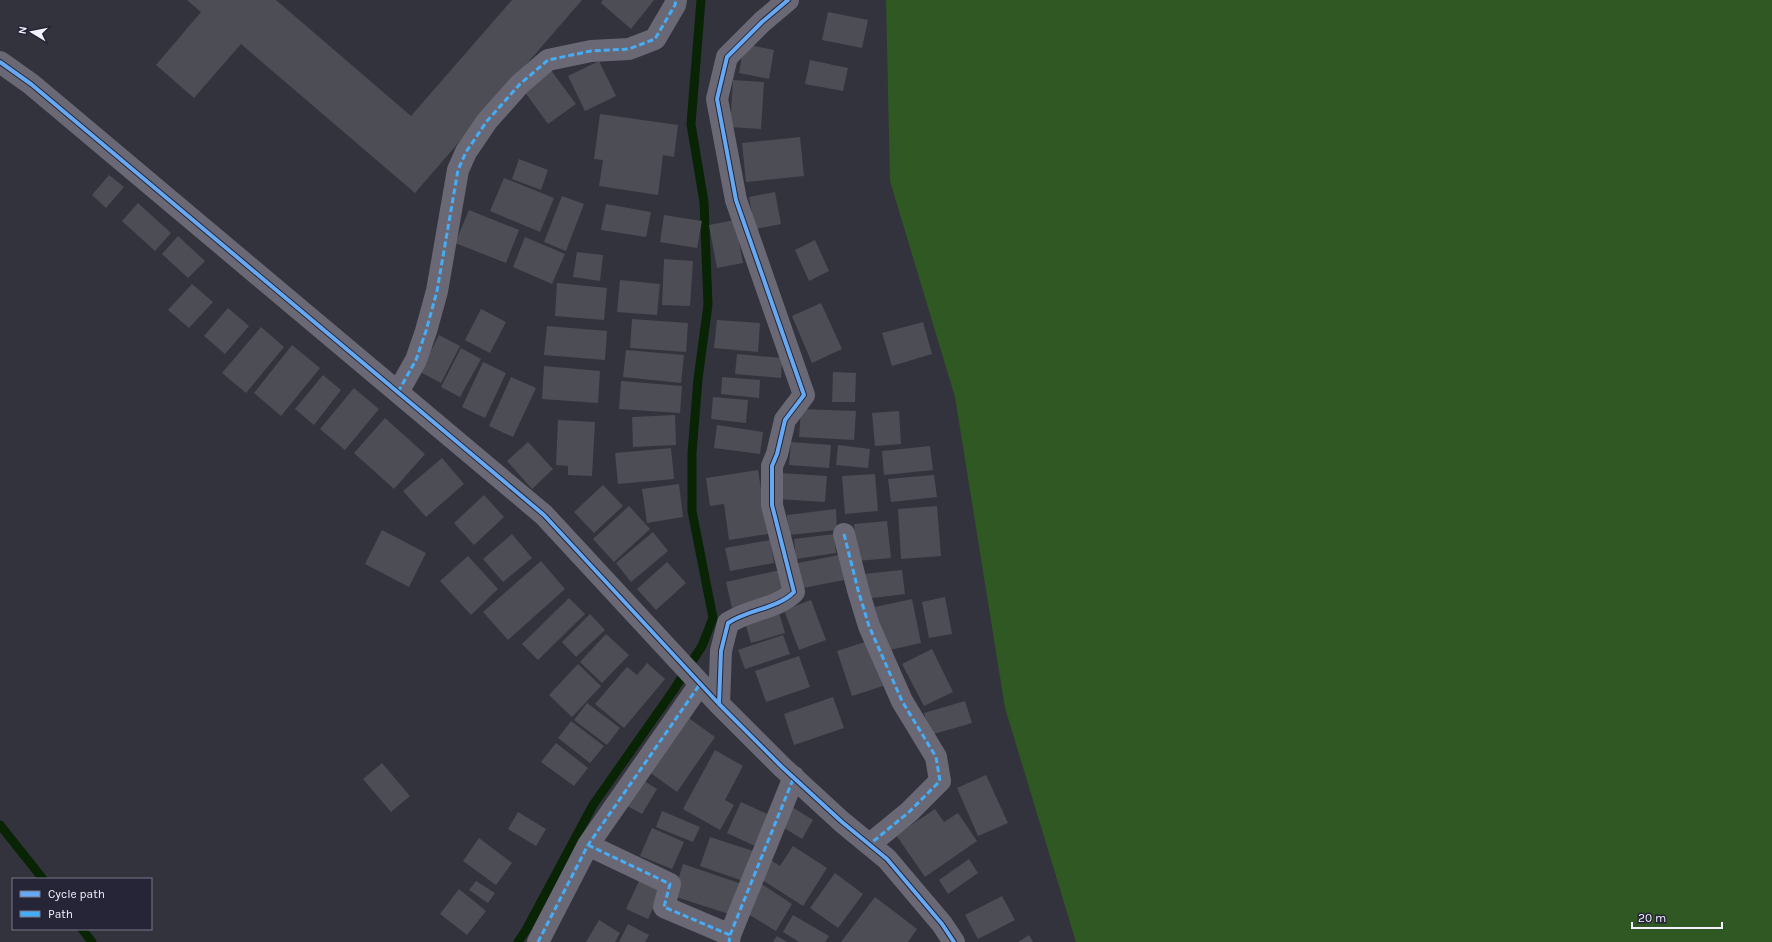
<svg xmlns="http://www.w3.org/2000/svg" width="1772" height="942" font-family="Karla,sans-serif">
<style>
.green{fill:#2f5822}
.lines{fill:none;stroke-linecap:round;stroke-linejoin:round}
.stream{stroke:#082405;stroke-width:9}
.building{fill:#4d4d55}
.minor{stroke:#696874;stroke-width:22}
.quiet{stroke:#46acf6;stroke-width:3;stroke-dasharray:6 3;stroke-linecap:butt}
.cycleway-casing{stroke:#262537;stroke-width:6}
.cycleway{stroke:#66a8f1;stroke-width:4}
</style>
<rect width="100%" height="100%" fill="#33333d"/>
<!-- green -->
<path class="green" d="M886,0H1772V942H1076L1005,708L955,397L890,181Z"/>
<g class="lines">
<!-- stream -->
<path class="stream" d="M0,825L43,879
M82,929L92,942
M518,942L526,930L593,805L673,691L702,646L713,618L692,511V453L698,379L708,305L704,202L691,124L701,0"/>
</g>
<!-- building -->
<path class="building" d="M187,0H276L411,116L512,0H582L415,193L241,44L194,98L156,65L201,12Z
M603,0H654L631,29L601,3Z
M828,12L868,20L862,48L822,40Z
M744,44L774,50L769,79L739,73Z
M810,60L848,68L843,91L805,84Z
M599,61L616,96L585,111L568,76Z
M550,69L576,104L548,124L522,88Z
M733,80L764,82L761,129L730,127Z
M600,114L678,125L674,157L663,155L658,195L599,186L603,160L594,159Z
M800,137L804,176L746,182L742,143Z
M519,159L548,170L541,190L512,179Z
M109,175L124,187L106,208L92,195Z
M504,178L554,198L540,232L490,211Z
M775,192L781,224L755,229L749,197Z
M562,196L584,204L566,251L544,242Z
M138,203L171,233L155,251L122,221Z
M606,204L651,212L646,237L601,230Z
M469,210L519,230L506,263L455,243Z
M664,215L702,221L697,248L660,242Z
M735,220L743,263L717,268L709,225Z
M178,236L205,261L188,278L162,254Z
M525,237L565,254L552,284L513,267Z
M815,240L829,271L809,281L795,250Z
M577,252L603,255L600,281L573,277Z
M664,259L693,261L690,306L662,305Z
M620,280L660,284L657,315L617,312Z
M557,283L607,288L604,320L555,316Z
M192,284L213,302L189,328L168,310Z
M821,303L842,349L812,363L792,316Z
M228,308L249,326L225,354L204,336Z
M481,309L506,322L490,353L465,340Z
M632,319L688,323L686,352L630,348Z
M717,320L760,323L758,352L714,348Z
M923,322L932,354L892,366L882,333Z
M547,326L607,331L605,360L544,355Z
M261,327L284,347L246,393L222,373Z
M439,335L460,346L441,383L420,372Z
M292,345L320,368L281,416L254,393Z
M461,348L481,359L460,397L441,387Z
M626,350L684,355L681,383L623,377Z
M737,354L782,358L781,378L735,374Z
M483,362L506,373L485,418L462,407Z
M544,366L600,371L598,403L542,399Z
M833,372L856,373L855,402H832Z
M323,375L341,390L314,425L295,409Z
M511,377L536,388L513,437L489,426Z
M722,377L760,380L759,398L721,394Z
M621,381L682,386L680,413L619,409Z
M354,388L379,409L345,450L320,429Z
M713,397L748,400L746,423L711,419Z
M801,409L856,411L854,440L799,437Z
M899,411L901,444L875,446L872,413Z
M675,415L676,445L633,447L632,417Z
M385,418L425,454L394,489L354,453Z
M558,420L595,422L592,476L568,475V466L556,465Z
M717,425L763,432L760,454L714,448Z
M528,442L553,469L532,489L507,461Z
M791,442L831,445L829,468L789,465Z
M838,445L870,449L868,468L836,465Z
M930,446L933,470L884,475L882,451Z
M671,448L674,479L618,484L615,453Z
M442,458L464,484L426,517L403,491Z
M758,470L768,534L729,540L724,504L710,506L706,478Z
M780,473L827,476L825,502L778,499Z
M875,474L878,511L845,514L842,476Z
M934,475L937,497L891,502L888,479Z
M679,484L683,517L647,523L642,489Z
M603,485L623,506L594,533L574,512Z
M484,495L504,517L474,545L454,523Z
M629,506L650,529L614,562L593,539Z
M937,506L941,556L901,559L898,509Z
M836,509L837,530L789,535L787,515Z
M887,521L891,558L857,561L854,524Z
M382,530L426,553L409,587L365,564Z
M653,532L668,551L631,582L616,563Z
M512,534L532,558L503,582L483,559Z
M834,534L836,553L796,559L794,539Z
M770,540L774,563L730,571L725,548Z
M844,554L849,579L803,588L798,563Z
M468,556L498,589L471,615L440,581Z
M541,561L565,589L508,640L483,612Z
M667,562L686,583L656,610L637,589Z
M780,570L786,595L732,608L726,582Z
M902,570L905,594L865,599L863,574Z
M945,597L952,634L929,638L922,602Z
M569,598L585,614L538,660L522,644Z
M912,599L921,643L885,651L875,607Z
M811,600L826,640L799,650L784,610Z
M778,609L785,633L751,643L744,619Z
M590,614L605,630L576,657L562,642Z
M606,634L629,655L602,683L580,662Z
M783,635L790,654L745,669L738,650Z
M868,641L883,686L852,696L837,651Z
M932,649L953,692L924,706L902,664Z
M799,656L810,687L766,702L755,671Z
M647,663L665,679L624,728L595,704L627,667L637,675Z
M578,664L601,686L572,717L549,695Z
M833,697L844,728L794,745L784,714Z
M965,701L972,723L930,735L924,713Z
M587,703L620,728L607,745L574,720Z
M683,714L715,737L677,792L645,769Z
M571,721L604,746L590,763L558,738Z
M556,743L588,768L574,786L541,762Z
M715,750L743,766L725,800L734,805L720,830L683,809Z
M382,763L410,796L391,812L363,779Z
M986,775L1008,823L978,836L957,788Z
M638,777L657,789L642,814L622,803Z
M741,802L772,816L757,847L727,833Z
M792,807L813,820L802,839L781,826Z
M935,809L944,822L958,813L977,841L925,877L896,835Z
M662,811L700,827L693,842L656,827Z
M518,812L546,829L536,846L508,829Z
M652,828L684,842L672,869L640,856Z
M710,837L753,851L743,881L700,866Z
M479,838L512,863L496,885L463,861Z
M793,846L827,868L803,906L756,876L768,858L780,866Z
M969,859L978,873L948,894L939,880Z
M683,864L742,884L732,915L673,896Z
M835,873L863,894L838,928L810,908Z
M640,879L662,890L648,919L626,909Z
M476,881L495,893L488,903L469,890Z
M760,883L792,904L776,931L743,911Z
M459,889L486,911L467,935L440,914Z
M1002,896L1015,920L978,939L965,915Z
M875,897L917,929L908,942H841Z
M793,915L829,936L825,942H799L783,932Z
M599,920L620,933L615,942H586Z
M628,924L649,935L645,942H619Z
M1029,935L1033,942H1018Z
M777,936L787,942H773Z"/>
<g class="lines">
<!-- minor -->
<path class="minor" d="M0,62L31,84L544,515L719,704L782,767L842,822L887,859L942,924L954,942
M398,392L416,360L426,331L437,291L458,170L466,152L487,121L520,84L548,60L591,51L629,49L655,39L675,5L676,0
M844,534L858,590L869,626L902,701L936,757L940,781L909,812L870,844
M719,704L721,651L728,623C749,609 777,609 794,592L772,505V466L777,454L785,420L804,395L736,200L717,99L727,57L762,22L788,0
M588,845L670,884L664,907L730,935L729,942
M730,935L794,777
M538,942L588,845L700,684"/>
<!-- quiet -->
<path class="quiet" d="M398,392L416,360L426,331L437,291L458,170L466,152L487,121L520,84L548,60L591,51L629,49L655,39L675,5L676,0
M844,534L858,590L869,626L902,701L936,757L940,781L909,812L870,844
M588,845L670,884L664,907L730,935L729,942
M730,935L794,777
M538,942L588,845L700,684"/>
<defs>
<path id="cycleway" d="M0,62L31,84L544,515L719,704L782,767L842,822L887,859L942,924L954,942
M719,704L721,651L728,623C749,609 777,609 794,592L772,505V466L777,454L785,420L804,395L736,200L717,99L727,57L762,22L788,0"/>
</defs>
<!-- cycleway casing -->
<use href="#cycleway" class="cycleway-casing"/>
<!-- cycleway -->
<use href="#cycleway" class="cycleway"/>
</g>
<!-- legend -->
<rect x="12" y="878" width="140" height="52" fill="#262537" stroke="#787787"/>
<rect x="20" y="891" width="20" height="6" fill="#66a8f1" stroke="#787787"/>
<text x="48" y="898" font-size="12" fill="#f2f2ff">Cycle path</text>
<rect x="20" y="911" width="20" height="6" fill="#46acf6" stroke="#787787"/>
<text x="48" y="918" font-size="12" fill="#f2f2ff">Path</text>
<!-- north arrow -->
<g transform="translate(32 32) rotate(280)" stroke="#262537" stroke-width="3" paint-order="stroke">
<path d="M0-3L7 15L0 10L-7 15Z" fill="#f2f2ff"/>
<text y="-6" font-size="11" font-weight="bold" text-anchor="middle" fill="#f2f2ff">N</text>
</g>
<!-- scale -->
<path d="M1632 922v6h90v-6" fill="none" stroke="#f2f2ff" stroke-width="2"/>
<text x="1638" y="922" font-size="12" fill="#f2f2ff" stroke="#262537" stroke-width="3" paint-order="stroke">20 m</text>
</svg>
